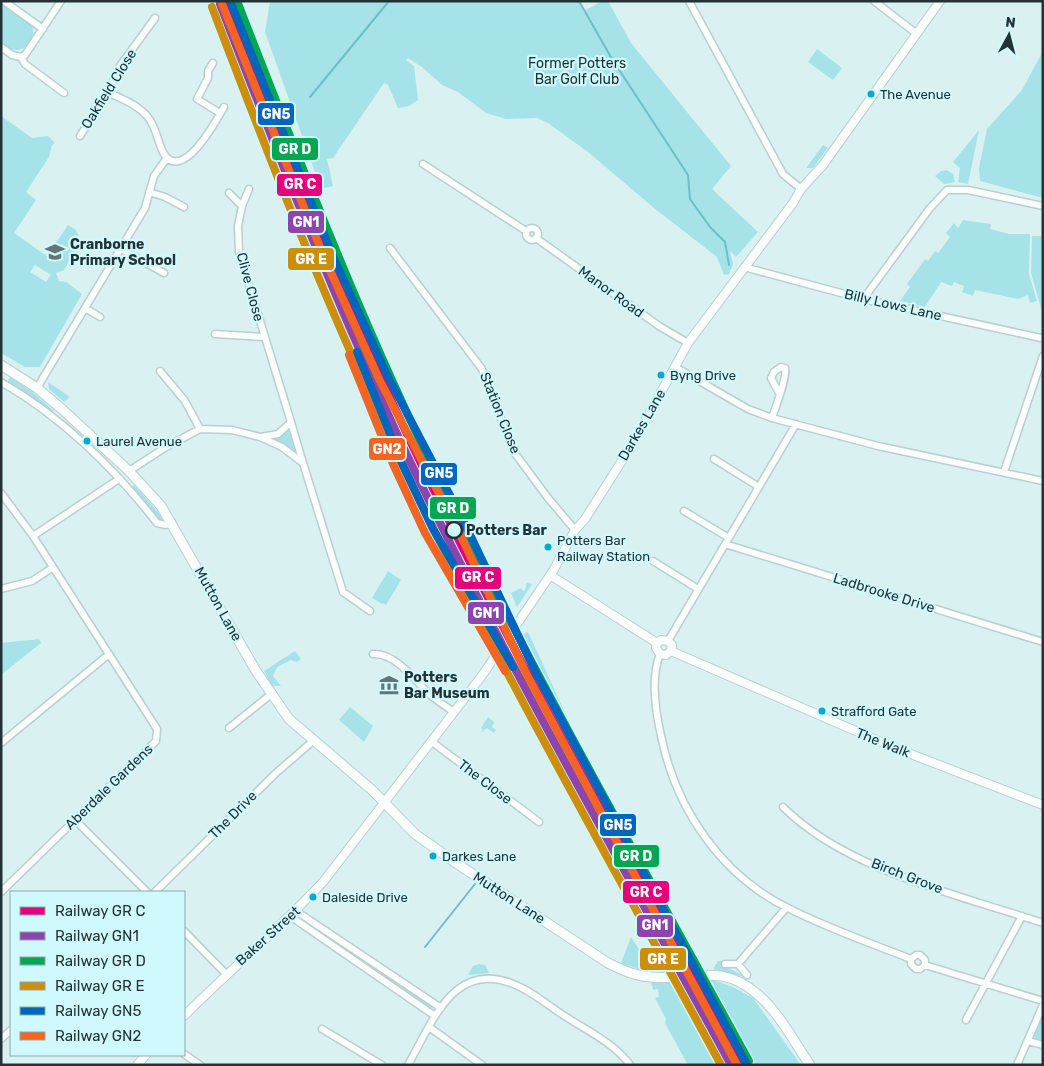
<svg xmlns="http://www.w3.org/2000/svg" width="1044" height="1066" font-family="Rubik,sans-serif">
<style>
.green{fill:#a5e3e9;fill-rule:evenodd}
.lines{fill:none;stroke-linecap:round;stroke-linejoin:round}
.stream{stroke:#6dbfc7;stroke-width:2}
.minor-casing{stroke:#bccecf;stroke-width:9}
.tertiary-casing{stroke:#bccecf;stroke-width:10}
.secondary-casing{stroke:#bccecf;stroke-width:11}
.minor{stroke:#f9fdfd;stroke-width:6}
.tertiary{stroke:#f9fdfd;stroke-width:8}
.secondary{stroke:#f9fdfd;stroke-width:9}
.rail-1-casing{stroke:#d0f9fd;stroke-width:11}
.rail-2-casing{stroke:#d0f9fd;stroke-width:11}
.rail-3-casing{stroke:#d0f9fd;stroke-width:11}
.rail-4-casing{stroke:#d0f9fd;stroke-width:11}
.rail-5-casing{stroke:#d0f9fd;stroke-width:11}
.rail-6-casing{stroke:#d0f9fd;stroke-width:11}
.rail-1{stroke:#e5007d;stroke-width:8}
.rail-2{stroke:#8e44ad;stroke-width:8}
.rail-3{stroke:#00a651;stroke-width:8}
.rail-4{stroke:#cd8f0b;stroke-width:8}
.rail-5{stroke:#0065bd;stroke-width:8}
.rail-6{stroke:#f26522;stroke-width:8}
.bus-dot{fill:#00a9ce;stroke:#d0f9fd;stroke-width:2}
.stop-dot{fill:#d0f9fd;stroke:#233335;stroke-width:2.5}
.labels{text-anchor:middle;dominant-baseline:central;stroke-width:4.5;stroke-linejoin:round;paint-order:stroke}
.bus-label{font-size:13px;fill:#233335;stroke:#d0f9fd;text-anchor:start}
.park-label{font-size:14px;fill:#183032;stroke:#d0f9fd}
.street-label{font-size:14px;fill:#233335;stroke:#d0f9fd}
.poi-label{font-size:14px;font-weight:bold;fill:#233335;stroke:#d0f9fd;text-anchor:start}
.stop-label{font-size:14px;font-weight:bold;fill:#233335;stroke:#d0f9fd;text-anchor:start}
.line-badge{stroke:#d0f9fd;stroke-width:2}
.badge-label{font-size:14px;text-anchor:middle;font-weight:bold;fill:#fff}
</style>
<rect width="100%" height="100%" fill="#daf1f2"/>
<!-- green -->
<path class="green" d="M1,1C10,8 23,14 30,23C40,35 26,55 11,49C8,48 4,44 1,42Z
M270,1H580L584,11L602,1H608L631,43L731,166L712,189L758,232L736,257L730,251L733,264L729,274L724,275L717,257L654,208L588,152L548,123L537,118L506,119L486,113L458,92L442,85L422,67L408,58L406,60L414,66L418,100L409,106L398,108L388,85L384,83L333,158L327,159L333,186L321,189L265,32Z
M817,49L842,68L833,80L808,62Z
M1043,51V198L980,181L979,168L987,129L1022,90Z
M1,116L32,138L48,136L55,143L52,145L49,157L26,192L36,200L14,233L47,256L68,225L76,230L81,242L64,270L56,273L59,281L66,282L82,294L40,367H25L1,353ZM35,265L51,275L46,282L30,272Z
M979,130L968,184L958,182L960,168L953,162Z
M823,145L828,148L813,168H806Z
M947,170L953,174L955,182L944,184L935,176L941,171Z
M963,220L991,224L990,229L1009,234H1030L1029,274L1037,301L1030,303L1028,295L1018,299L975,290L973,296L962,292L964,286L954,282L952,286L941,282L925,307L900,301L910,287L907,284L925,259L928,261L935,251L938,253L950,237L946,233L954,223L958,228Z
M1032,236H1042L1043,239V315L1031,273Z
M102,272L43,372L42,371Z
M10,377L30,390L54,411H50L7,382Z
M48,382L70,397L64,402L49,389Z
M288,429L297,452L296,453L272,439Z
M134,485L158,512L164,522H160L132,487Z
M388,571L401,580L386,605L383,603L382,604L372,598Z
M527,583L532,584L517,607L511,593L521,588L523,591L525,590Z
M528,632L591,769L521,636Z
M39,639L41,643L1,675V643Z
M295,651L301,659L297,662L291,660L277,667L273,676L281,686H272L264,671Z
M350,707L373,726L364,742L339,720Z
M488,717L494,722L492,727L496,730L494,733L487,728L481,733L483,730L481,728Z
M302,918L360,958V961L299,920Z
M631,937L645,959L643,966L652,970L663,972L641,970L621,963Z
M362,959L432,1006V1009L361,962Z
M718,961H722V967L729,968L745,977L713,969Z
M479,964L485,965L489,973L468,975L473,966Z
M710,979L733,987L753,998L801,1065H753L706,981Z
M651,982H681L724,1065H688L665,1023L666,1019L655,998L659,997L658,989L653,990Z
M1040,1018L1043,1020V1035L1040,1042L1035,1039L1033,1034Z"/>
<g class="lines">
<!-- stream -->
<path class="stream" d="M579,1L612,59L688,175L690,199L710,227L725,242L729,265
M310,97L389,1
M425,947L475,884"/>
<defs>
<path id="minor" d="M4,1L43,29
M689,1L783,174L801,189
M874,1L917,34
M1,47L12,55L21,57L25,64L64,93
M21,57L25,55L61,1
M213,63L208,71V78L197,99L220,113
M108,92C121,99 137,104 147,116C157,127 157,142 164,154C183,183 217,119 224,107
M80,136L108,92L120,66L155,18
M423,164L526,231
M149,192L165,197L184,207
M229,193L242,206L238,226L239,252L291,422
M242,206L249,189
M526 234a6 6 0 1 1 12 0a6 6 0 1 1-12 0Z
M536,238L659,326L688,343
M390,248L482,369L514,452L548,498L575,530
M121,249L164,273
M745,266L751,269L867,300L1041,338
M864,298L930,208L947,190H968L1043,206
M85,308L100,317
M215,334L264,337
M675,367L748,409L772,418L878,446L1043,481
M160,371L185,401L200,429
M1,382C61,416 115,469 157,523L166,525L172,522
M37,388L145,208L154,176L167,158
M772,418C775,409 788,375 785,368L781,367L774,372L771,378L779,393
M261,437L278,434L291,422L303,463
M714,459L759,487
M129,471L166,447L200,429L232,430L260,437L282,447L303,463L343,592L370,611
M1004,472L1043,356
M1,493L33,536L157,729L156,741L1,892
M684,511L729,538
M33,536L119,479
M725,544L1043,642
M653,561L698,589
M1,589L32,581L52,568
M668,641L796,424
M373,654C393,652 414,678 426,691C434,699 445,706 454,712
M660,654C650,679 656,715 662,740C677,810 722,876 788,908C827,928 870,943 911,959
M229,728L270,695
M432,742L539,822
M1,743L108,655
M783,807C846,870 959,895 1043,923
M75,820L147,892
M155,892L276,773L313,741
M296,911L441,1008
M290,916L435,1016
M184,931L226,974
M911,959L916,955H920L925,960V965
M911,959V964L916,969H920L925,965
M725,964H738L786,908
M738,964L747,975
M925,965L1043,1001
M966,1020L1022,916
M429,1027L482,1065
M322,1029L382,1065
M1,1039L11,1030
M1028,1041L1043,1045
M184,1054L200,1065
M408,1065C434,1019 456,954 522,988C536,995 549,1006 563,1015C584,1029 615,1043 630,1065
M1017,1065L1043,1005"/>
<path id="tertiary" d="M550,575L657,643
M657,643L656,648L660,654L666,655L671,651
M657,643L661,640L668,641L672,645L671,651
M671,651L895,748L1043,805
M184,1016C229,971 279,929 323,882L481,677L553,571L575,530L585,519L632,445L688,343L793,203L801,189L823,165L940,1
M137,1065L146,1055"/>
<path id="secondary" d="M1,365L37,388L63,410L129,471L161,506L256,671L289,719L372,790L415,834L459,865L608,963C622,970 635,976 651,977C692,981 721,962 757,994C779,1012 794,1042 810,1065"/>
</defs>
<!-- minor casing -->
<use href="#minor" class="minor-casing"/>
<!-- tertiary casing -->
<use href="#tertiary" class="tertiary-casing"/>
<!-- secondary casing -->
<use href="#secondary" class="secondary-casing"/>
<!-- minor -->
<use href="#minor" class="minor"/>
<!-- tertiary -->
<use href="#tertiary" class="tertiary"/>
<!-- secondary -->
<use href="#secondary" class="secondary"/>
<defs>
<path id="rail-1" d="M228,1C286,153 345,304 415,451C515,660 630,861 741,1065"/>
<path id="rail-2" d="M220,4C278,155 337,306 406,453C505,661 621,862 731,1065"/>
<path id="rail-3" d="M237,1C296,152 354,303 424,449C524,657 638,858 749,1061"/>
<path id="rail-4" d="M212,7C270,160 329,312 400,460C498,666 612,864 721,1065"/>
<path id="rail-5" d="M230,1L332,254L387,375L464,522L535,671L747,1065
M357,352L401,461L433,529L513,667"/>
<path id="rail-6" d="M222,4L324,257L379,379L456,526L527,675L737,1065
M349,355L393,464L425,533L505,671"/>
</defs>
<!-- rail-1 casing -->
<use href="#rail-1" class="rail-1-casing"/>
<!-- rail-2 casing -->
<use href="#rail-2" class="rail-2-casing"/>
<!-- rail-3 casing -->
<use href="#rail-3" class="rail-3-casing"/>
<!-- rail-4 casing -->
<use href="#rail-4" class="rail-4-casing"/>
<!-- rail-5 casing -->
<use href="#rail-5" class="rail-5-casing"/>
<!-- rail-6 casing -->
<use href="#rail-6" class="rail-6-casing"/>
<!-- rail-1 -->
<use href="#rail-1" class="rail-1"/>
<!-- rail-2 -->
<use href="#rail-2" class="rail-2"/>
<!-- rail-3 -->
<use href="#rail-3" class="rail-3"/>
<!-- rail-4 -->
<use href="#rail-4" class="rail-4"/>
<!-- rail-5 -->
<use href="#rail-5" class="rail-5"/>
<!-- rail-6 -->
<use href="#rail-6" class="rail-6"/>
</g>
<!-- icons -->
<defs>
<symbol id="school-bare" viewBox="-9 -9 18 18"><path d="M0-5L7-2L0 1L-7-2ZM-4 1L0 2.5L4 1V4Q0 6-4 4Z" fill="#637677" stroke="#d0f9fd" stroke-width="2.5" paint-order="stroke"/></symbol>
<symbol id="museum-bare" viewBox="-9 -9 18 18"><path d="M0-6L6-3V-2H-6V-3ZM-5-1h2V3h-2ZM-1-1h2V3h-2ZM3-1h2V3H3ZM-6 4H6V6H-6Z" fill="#637677" stroke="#d0f9fd" stroke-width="2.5" paint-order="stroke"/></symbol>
</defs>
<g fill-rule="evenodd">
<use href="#school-bare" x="41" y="238" width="28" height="28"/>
<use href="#museum-bare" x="375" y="671" width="28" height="28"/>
</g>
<!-- markers -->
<g class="bus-dot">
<circle cx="871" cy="94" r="4.5"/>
<circle cx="661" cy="375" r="4.5"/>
<circle cx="87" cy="441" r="4.5"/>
<circle cx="548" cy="547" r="4.5"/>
<circle cx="822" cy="711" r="4.5"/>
<circle cx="433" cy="856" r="4.5"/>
<circle cx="313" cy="897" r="4.5"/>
</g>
<circle class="stop-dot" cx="454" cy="530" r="8"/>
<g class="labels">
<!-- bus labels -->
<g class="bus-label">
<text x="880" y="94">The Avenue</text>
<text x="670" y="375">Byng Drive</text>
<text x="96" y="441">Laurel Avenue</text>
<text x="557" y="540">Potters Bar<tspan x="557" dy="16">Railway Station</tspan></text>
<text x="831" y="711">Strafford Gate</text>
<text x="442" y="856">Darkes Lane</text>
<text x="322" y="897">Daleside Drive</text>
</g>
<!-- park labels -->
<g class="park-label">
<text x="577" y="63">Former Potters<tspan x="577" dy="16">Bar Golf Club</tspan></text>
</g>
<!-- street labels -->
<g class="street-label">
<text transform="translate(109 89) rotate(-58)">Oakfield Close</text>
<text transform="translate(250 287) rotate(75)">Clive Close</text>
<text transform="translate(611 292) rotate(36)">Manor Road</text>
<text transform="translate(893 305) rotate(13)">Billy Lows Lane</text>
<text transform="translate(500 413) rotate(68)">Station Close</text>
<text transform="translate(642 425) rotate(-60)">Darkes Lane</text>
<text transform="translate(884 593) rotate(17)">Ladbrooke Drive</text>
<text transform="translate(218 604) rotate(61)">Mutton Lane</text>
<text transform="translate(883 743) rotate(22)">The Walk</text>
<text transform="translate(485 782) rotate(37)">The Close</text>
<text transform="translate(109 787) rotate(-44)">Aberdale Gardens</text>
<text transform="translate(233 815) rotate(-45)">The Drive</text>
<text transform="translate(907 876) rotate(21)">Birch Grove</text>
<text transform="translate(509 898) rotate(33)">Mutton Lane</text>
<text transform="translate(268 936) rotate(-42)">Baker Street</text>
</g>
<!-- poi labels -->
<g class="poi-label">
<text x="70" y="244">Cranborne<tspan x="70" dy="16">Primary School</tspan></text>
<text x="404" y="677">Potters<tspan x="404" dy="16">Bar Museum</tspan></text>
</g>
<!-- stop labels -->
<g class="stop-label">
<text x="466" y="530">Potters Bar</text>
</g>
</g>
<g class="line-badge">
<rect x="257" y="102" width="38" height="24" rx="5" fill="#0065bd"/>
<rect x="271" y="137" width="48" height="24" rx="5" fill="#00a651"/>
<rect x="276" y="173" width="47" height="24" rx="5" fill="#e5007d"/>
<rect x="287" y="210" width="38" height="24" rx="5" fill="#8e44ad"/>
<rect x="287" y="247" width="48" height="24" rx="5" fill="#cd8f0b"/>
<rect x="368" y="437" width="38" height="24" rx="5" fill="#f26522"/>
<rect x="420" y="462" width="38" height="24" rx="5" fill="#0065bd"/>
<rect x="429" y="496" width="48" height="24" rx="5" fill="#00a651"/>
<rect x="454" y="566" width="48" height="24" rx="5" fill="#e5007d"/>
<rect x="467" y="601" width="38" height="24" rx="5" fill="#8e44ad"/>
<rect x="599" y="813" width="38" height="24" rx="5" fill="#0065bd"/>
<rect x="613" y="844" width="47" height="24" rx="5" fill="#00a651"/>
<rect x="622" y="880" width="48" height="24" rx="5" fill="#e5007d"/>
<rect x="636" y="914" width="38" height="24" rx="5" fill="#8e44ad"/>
<rect x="639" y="947" width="48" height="24" rx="5" fill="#cd8f0b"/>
</g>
<g class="badge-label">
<text x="276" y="119">GN5</text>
<text x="295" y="154">GR D</text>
<text x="300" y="189">GR C</text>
<text x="306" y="227">GN1</text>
<text x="311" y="264">GR E</text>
<text x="387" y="454">GN2</text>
<text x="439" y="478">GN5</text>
<text x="453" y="513">GR D</text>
<text x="478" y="582">GR C</text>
<text x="486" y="618">GN1</text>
<text x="618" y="830">GN5</text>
<text x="636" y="861">GR D</text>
<text x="646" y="897">GR C</text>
<text x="655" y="930">GN1</text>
<text x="663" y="964">GR E</text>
</g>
<!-- border -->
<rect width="1044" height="1066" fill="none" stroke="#233335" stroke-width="5"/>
<!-- legend -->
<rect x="10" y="891" width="175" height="165" fill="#d0f9fd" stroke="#8baaad"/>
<rect x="20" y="907" width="25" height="8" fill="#e5007d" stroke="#8baaad"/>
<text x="55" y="916" font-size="15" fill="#233335">Railway GR C</text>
<rect x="20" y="932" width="25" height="8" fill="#8e44ad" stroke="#8baaad"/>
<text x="55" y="941" font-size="15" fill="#233335">Railway GN1</text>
<rect x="20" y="957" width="25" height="8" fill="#00a651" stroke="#8baaad"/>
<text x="55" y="966" font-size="15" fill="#233335">Railway GR D</text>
<rect x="20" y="982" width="25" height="8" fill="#cd8f0b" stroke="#8baaad"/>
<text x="55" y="991" font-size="15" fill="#233335">Railway GR E</text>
<rect x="20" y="1007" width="25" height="8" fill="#0065bd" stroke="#8baaad"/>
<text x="55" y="1016" font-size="15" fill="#233335">Railway GN5</text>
<rect x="20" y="1032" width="25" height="8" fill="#f26522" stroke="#8baaad"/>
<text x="55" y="1041" font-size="15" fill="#233335">Railway GN2</text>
<!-- north arrow -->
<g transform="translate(1009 35) rotate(7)" stroke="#d0f9fd" stroke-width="4" paint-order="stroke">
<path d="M0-4L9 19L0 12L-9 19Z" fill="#233335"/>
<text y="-8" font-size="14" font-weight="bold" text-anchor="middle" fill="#233335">N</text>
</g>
</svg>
